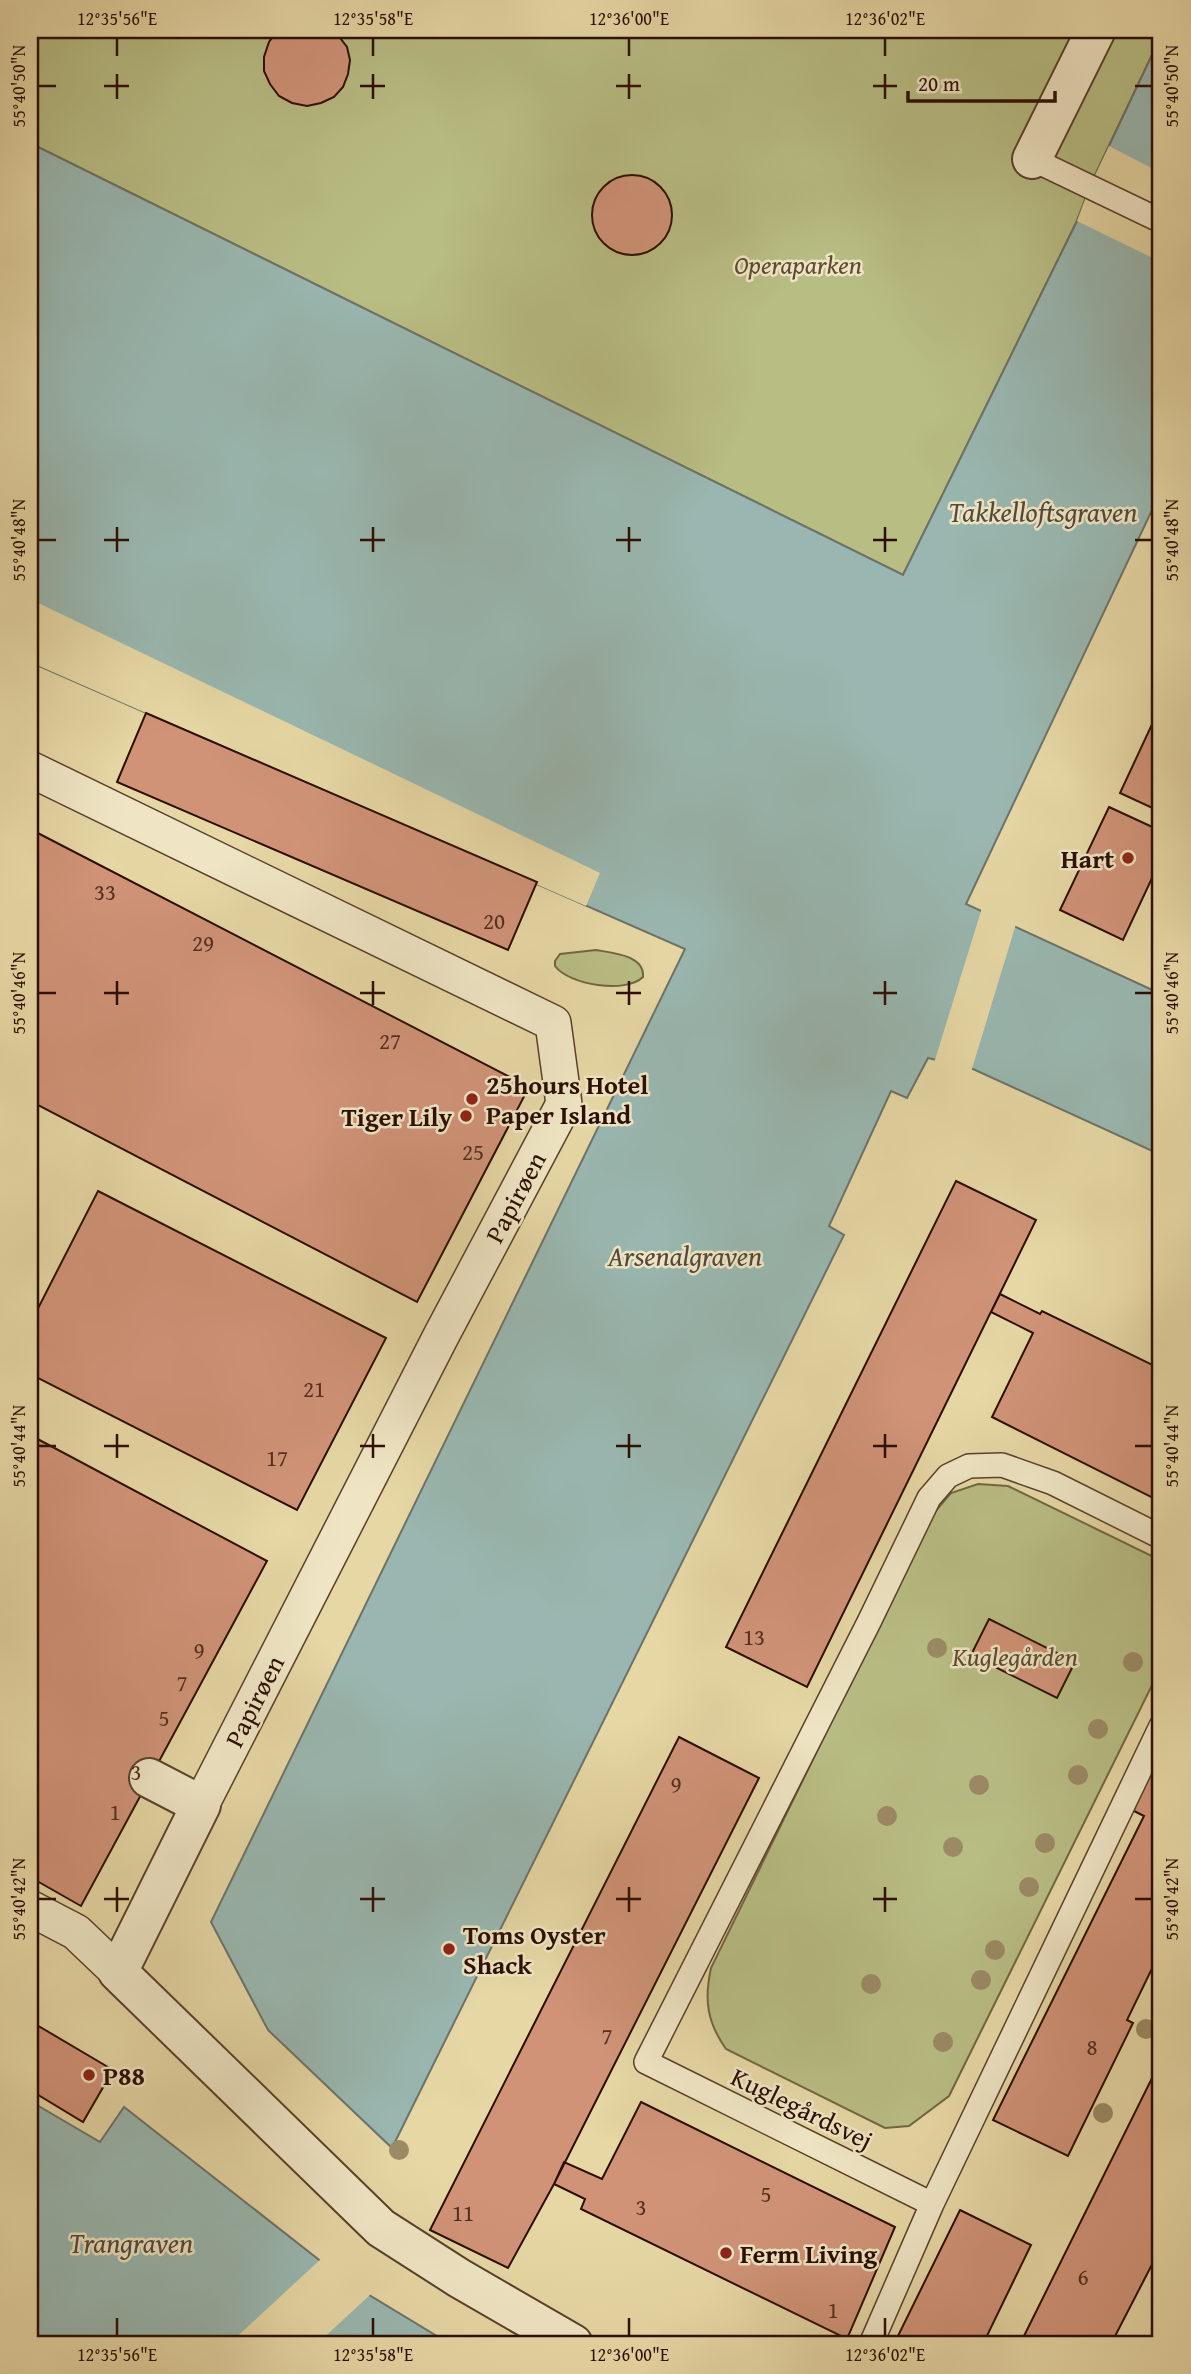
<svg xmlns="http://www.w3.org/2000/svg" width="1191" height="2374" font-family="'Gentium Book Plus',serif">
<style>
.green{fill:#b8bd84;stroke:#726642;stroke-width:2}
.water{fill:#99b7b0;stroke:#6d736a;stroke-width:2}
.pier{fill:#e6d7a5}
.building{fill:#d09378;stroke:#2c0e01;stroke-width:2}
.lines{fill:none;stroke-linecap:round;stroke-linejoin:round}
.service-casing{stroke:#5a402a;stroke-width:26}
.pedestrian-casing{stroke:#5a402a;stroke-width:38}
.minor-casing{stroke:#5a402a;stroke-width:42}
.service{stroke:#efe5c4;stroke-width:23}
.pedestrian{stroke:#efe5c4;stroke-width:35}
.minor{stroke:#efe5c4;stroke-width:38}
.tree{fill:#9b8a64}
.ticks{fill:none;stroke:#2c0e01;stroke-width:2.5}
.poi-dot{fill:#8f2418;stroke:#efe5c4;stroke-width:2.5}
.labels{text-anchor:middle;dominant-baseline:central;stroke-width:5;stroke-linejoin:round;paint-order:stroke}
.number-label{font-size:23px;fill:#552f1f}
.park-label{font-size:26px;font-style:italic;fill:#5d4b2f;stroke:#efe5c4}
.poi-label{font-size:26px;font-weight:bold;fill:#2c0e01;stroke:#efe5c4;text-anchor:start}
.street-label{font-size:26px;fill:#2c0e01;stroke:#efe5c4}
.water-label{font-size:28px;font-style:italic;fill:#52493e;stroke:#efe5c4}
.neatline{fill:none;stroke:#2c0e01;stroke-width:2.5}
.ticks-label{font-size:18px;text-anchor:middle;fill:#2c0e01}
</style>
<rect width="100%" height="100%" fill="#e6d7a5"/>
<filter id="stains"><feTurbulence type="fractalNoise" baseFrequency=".00286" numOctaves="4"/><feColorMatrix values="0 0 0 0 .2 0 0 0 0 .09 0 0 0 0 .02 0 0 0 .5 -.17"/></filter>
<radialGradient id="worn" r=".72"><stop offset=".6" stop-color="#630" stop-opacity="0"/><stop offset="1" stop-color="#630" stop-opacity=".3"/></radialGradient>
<!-- green -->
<path class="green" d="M30,30H1161V36L1090,186L1077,221L903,575L30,143Z
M596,950C612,953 645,955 643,977C626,994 569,985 555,966V961L560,954Z
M978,1484L1008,1486L1158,1559L1161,1564V1667L949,2096L909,2126L885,2128L726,2049C707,2022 704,2000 711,1968L933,1514L951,1493Z"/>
<!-- water -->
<path class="water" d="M1161,36V491L966,904L1161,994V1155L973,1069L928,1058L907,1098L891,1091L829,1226L844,1235L392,2148L268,2030L211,1922L685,949L30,662V143L903,575L1077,221L1090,186Z
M30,2101L100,2142L124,2107L346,2281L450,2344H30Z"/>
<!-- pier -->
<path class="pier" d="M1109,146L1161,173V262L1077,221L1090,186Z
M30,599L600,873L586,906L30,662Z
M982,908L1016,924L971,1072L934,1063Z
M322,2258L348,2279L372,2293L317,2344H229Z"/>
<!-- building -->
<path class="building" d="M334,30L347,47L350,60L348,74L343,87L334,97L321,103L307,106L292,103L279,96L270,84L264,71V57L269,42L277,31Z
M592 215a40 40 0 1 1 80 0a40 40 0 1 1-80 0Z
M1161,705V812L1120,793Z
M146,713L537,882L508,950L117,782Z
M1109,807L1161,831V859L1123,940L1060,910Z
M30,829L529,1087L417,1302L30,1101Z
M956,1181L1036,1220L807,1687L726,1647Z
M98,1191L386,1338L297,1510L30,1374V1324Z
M1000,1294L1040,1314L1042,1311L1161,1369V1502L992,1417L1033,1333L991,1312Z
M30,1435L267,1561L81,1906L30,1877Z
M989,1619L1075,1662L1057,1698L971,1655Z
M679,1737L759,1778L554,2184L508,2268L430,2230Z
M1151,1771L1161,1776V1950L1127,2020L1133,2023L1068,2156L993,2120L1144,1816L1132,1810Z
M30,2021L113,2070L83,2122L30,2090Z
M1161,2060V2247L1111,2344H1020Z
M641,2102L895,2227L847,2339L581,2209L585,2199L554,2184L564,2162L602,2179Z
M960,2210L1031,2245L983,2344H894Z"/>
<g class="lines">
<defs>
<path id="service" d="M1032,159L1161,221
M932,2204L646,2062L869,1622L929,1498L948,1476L969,1466L1002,1465L1053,1483L1161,1537
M871,2344L932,2204L1161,1726"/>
<path id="pedestrian" d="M30,769L553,1023L564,1104L441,1336L201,1805
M30,1908L76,1932L118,1972"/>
<path id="minor" d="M1032,159L1096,30
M149,1778L201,1805L118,1972L381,2228L459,2278L573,2344"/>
</defs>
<!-- service casing -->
<use href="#service" class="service-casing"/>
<!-- pedestrian casing -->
<use href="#pedestrian" class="pedestrian-casing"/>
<!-- minor casing -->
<use href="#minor" class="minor-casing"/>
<!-- service -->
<use href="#service" class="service"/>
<!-- pedestrian -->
<use href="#pedestrian" class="pedestrian"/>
<!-- minor -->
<use href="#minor" class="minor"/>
</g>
<!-- trees -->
<g class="tree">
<circle cx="937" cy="1648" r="10"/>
<circle cx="1133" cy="1662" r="10"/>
<circle cx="1098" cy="1729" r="10"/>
<circle cx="1078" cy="1775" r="10"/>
<circle cx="979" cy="1785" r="10"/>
<circle cx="887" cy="1816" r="10"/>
<circle cx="1045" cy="1843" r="10"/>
<circle cx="953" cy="1847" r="10"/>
<circle cx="1029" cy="1887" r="10"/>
<circle cx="995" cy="1950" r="10"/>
<circle cx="981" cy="1980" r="10"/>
<circle cx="871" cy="1984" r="10"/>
<circle cx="1146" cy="2029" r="10"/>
<circle cx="943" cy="2042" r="10"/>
<circle cx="1103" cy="2113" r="10"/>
<circle cx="399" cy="2150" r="10"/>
</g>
<!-- ticks -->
<path class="ticks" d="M117,38V56M373,38V56M629,38V56M885,38V56M117,74V99M373,74V99M629,74V99M885,74V99M38,86H56M104,86H129M360,86H385M616,86H641M873,86H897M1135,86H1152M117,527V552M373,527V552M629,527V552M885,527V552M38,540H56M104,540H129M360,540H385M616,540H641M873,540H897M1135,540H1152M117,981V1005M373,981V1005M629,981V1005M885,981V1005M38,993H56M104,993H129M360,993H385M616,993H641M873,993H897M1135,993H1152M117,1434V1458M373,1434V1458M629,1434V1458M885,1434V1458M38,1446H56M104,1446H129M360,1446H385M616,1446H641M873,1446H897M1135,1446H1152M117,1887V1912M373,1887V1912M629,1887V1912M885,1887V1912M38,1899H56M104,1899H129M360,1899H385M616,1899H641M873,1899H897M1135,1899H1152M117,2318V2336M373,2318V2336M629,2318V2336M885,2318V2336"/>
<!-- markers -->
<g class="poi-dot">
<circle cx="1128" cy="858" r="7"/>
<circle cx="472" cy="1099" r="7"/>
<circle cx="466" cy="1116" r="7"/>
<circle cx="449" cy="1949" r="7"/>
<circle cx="89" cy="2075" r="7"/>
<circle cx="726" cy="2253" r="7"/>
</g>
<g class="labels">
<!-- number labels -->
<g class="number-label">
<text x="105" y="891">33</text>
<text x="494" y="920">20</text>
<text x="203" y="942">29</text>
<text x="390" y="1040">27</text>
<text x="473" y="1151">25</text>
<text x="314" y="1388">21</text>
<text x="277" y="1457">17</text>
<text x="754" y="1636">13</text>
<text x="199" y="1649">9</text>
<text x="182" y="1682">7</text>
<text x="164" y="1717">5</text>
<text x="136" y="1771">3</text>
<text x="676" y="1783">9</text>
<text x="115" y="1811">1</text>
<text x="607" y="2035">7</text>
<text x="1092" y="2046">8</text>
<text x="766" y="2193">5</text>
<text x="641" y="2206">3</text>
<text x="463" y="2212">11</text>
<text x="1083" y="2276">6</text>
<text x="833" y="2309">1</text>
</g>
<!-- park labels -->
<g class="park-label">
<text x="798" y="264">Operaparken</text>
<text x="1015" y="1656">Kuglegården</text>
</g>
<!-- poi labels -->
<g class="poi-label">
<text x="1114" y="858" text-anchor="end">Hart</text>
<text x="486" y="1084">25hours Hotel<tspan x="486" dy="30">Paper Island</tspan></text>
<text x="452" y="1116" text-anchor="end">Tiger Lily</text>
<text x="463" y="1934">Toms Oyster<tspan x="463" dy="30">Shack</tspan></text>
<text x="103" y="2075">P88</text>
<text x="740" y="2253">Ferm Living</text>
</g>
<!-- street labels -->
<g class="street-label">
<text transform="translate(515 1197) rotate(-62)">Papirøen</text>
<text transform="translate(254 1701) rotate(-63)">Papirøen</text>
<text transform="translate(802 2108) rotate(26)">Kuglegårdsvej</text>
</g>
<!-- water labels -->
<g class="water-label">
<text x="1043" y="511">Takkelloftsgraven</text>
<text x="685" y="1255">Arsenalgraven</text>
<text x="131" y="2242">Trangraven</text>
</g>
</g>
<!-- margin -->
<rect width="1191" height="2374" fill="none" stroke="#e6d7a5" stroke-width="77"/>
<!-- scale -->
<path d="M908 91v10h147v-10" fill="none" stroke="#2c0e01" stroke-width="3.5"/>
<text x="918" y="91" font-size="21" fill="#2c0e01" stroke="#efe5c4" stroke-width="5" paint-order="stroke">20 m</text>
<rect x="38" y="38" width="1114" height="2298" class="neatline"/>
<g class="ticks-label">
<text x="117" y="25">12°35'56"E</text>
<text x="373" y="25">12°35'58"E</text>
<text x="629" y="25">12°36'00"E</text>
<text x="885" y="25">12°36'02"E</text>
<text transform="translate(19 86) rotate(-90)" y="6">55°40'50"N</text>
<text transform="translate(1172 86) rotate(-90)" y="6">55°40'50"N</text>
<text transform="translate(19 540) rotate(-90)" y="6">55°40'48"N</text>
<text transform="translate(1172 540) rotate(-90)" y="6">55°40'48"N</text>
<text transform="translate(19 993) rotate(-90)" y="6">55°40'46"N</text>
<text transform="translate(1172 993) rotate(-90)" y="6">55°40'46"N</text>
<text transform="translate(19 1446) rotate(-90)" y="6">55°40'44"N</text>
<text transform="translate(1172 1446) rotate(-90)" y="6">55°40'44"N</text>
<text transform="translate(19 1899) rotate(-90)" y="6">55°40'42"N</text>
<text transform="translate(1172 1899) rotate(-90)" y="6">55°40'42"N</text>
<text x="117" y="2361">12°35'56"E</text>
<text x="373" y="2361">12°35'58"E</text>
<text x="629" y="2361">12°36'00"E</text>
<text x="885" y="2361">12°36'02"E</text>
</g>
<rect width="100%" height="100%" filter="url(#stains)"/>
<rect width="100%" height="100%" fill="url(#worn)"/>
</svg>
